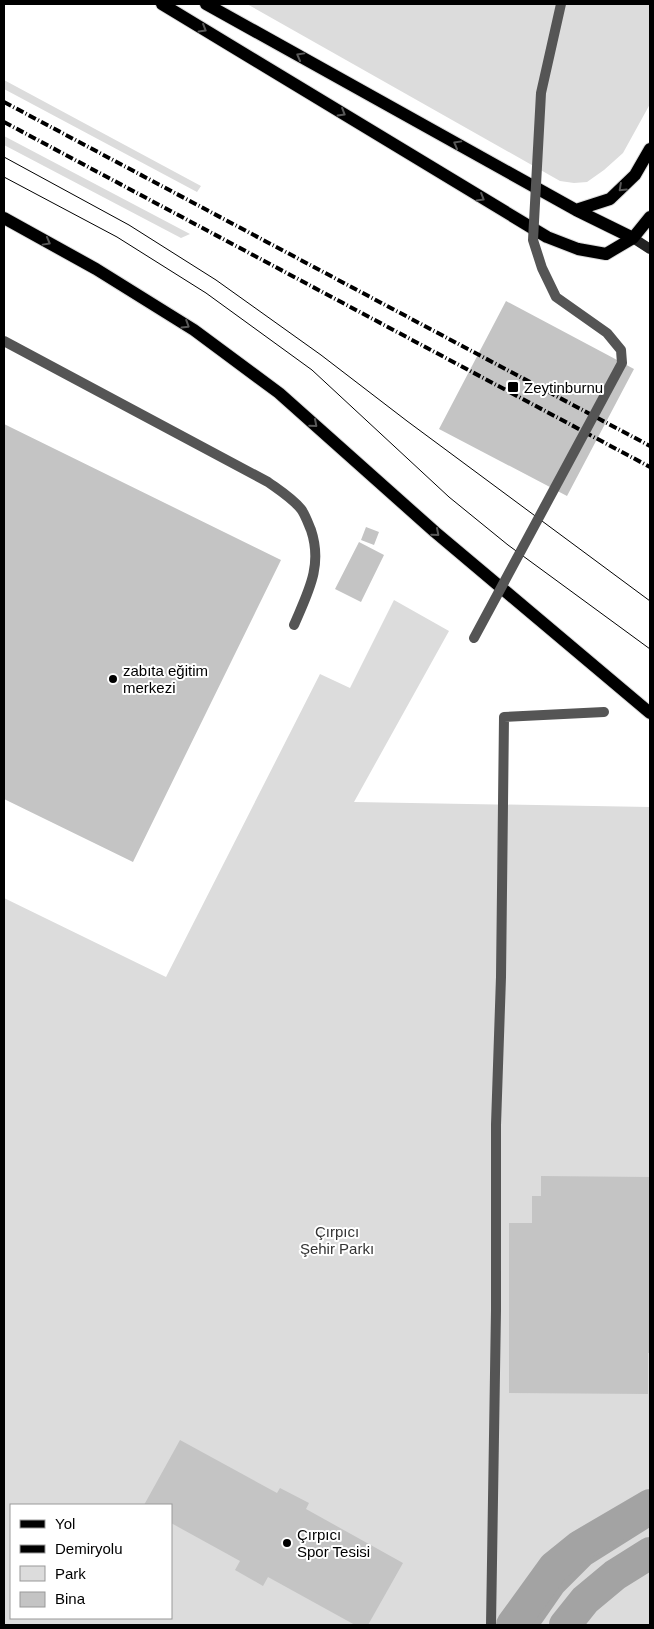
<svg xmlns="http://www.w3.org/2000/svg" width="654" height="1629" font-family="Helvetica,sans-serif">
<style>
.green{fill:#dcdcdc;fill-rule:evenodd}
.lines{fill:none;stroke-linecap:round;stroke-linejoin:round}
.stream{stroke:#a3a3a3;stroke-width:9}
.canal{stroke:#a3a3a3;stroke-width:32}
.building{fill:#c4c4c4}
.primary-casing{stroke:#dbdbdb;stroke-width:14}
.lane{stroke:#555;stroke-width:10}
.street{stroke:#555;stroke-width:10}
.secondary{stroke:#222;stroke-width:10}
.primary{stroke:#000;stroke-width:12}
.tram{stroke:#000;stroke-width:1}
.rail{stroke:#000;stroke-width:4;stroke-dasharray:8 2.5 1 2.5;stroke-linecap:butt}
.street-bridge{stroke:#555;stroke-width:10}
.oneway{stroke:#595959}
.poi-dot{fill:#000;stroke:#fff;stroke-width:2}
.labels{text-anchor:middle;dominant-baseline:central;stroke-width:4;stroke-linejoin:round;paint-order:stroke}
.poi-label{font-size:15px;fill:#000;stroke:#fff;text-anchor:start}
.park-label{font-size:15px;fill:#333;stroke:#fff}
</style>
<rect width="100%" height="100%" fill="#fff"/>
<!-- green -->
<path class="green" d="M247,4H650V104L623,153L604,170L587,182L574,183L560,181Z
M4,80L201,186L197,192L4,89Z
M4,136L190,234L181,238L4,145Z
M394,600L449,631L354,802L650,807V1625H4V898L166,977L320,674L350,688ZM11,1505H171V1618H11Z"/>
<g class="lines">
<!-- stream -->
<path class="stream" d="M535,1625L560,1589L588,1561L650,1522"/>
<!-- canal -->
<path class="canal" d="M512,1625L554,1567L580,1546L650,1505
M565,1625L585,1600L615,1575L650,1553"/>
</g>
<!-- building -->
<path class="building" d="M506,301L634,369L567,496L439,429Z
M4,424L281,560L133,862L4,799Z
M366,527L379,532L374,545L361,540Z
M359,542L384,555L361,602L335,589Z
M541,1176L650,1177V1353H648V1394L509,1393V1223H532V1196H541Z
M180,1440L277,1493L280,1488L309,1503L306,1509L403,1563L368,1625H355L268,1577L263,1586L235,1570L240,1561L171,1523V1505H144Z"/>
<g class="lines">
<defs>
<path id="primary" d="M162,4L547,237L578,249L606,254L633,238L650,217
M206,4L576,210L633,238
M576,210L610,199L635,175L650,149
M4,218L96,269L194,330L279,393L435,532L650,713"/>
</defs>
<!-- primary casing -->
<use href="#primary" class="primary-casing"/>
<!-- lane -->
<path class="lane" d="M4,341L268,482C279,490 292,498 301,509C305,514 308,523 311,530C323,566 308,592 294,625"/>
<!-- street -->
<path class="street" d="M491,1625L496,1310V1125L501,977L504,717L604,712"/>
<!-- secondary -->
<path class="secondary" d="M633,238L650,249"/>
<!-- primary -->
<use href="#primary" class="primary"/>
<!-- tram -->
<path class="tram" d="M4,157L129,225L216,280L321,355L407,421L650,601
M4,177L117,237L206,293L312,370L449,497L508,545L650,649"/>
<!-- rail -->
<path class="rail" d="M4,102L650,446
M4,122L650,467"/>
<!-- street-bridge -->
<path class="street-bridge" d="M474,638L622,363L621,350L607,333L556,297L542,268L533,240L541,93L561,4"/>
</g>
<!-- one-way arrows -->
<defs><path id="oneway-chevron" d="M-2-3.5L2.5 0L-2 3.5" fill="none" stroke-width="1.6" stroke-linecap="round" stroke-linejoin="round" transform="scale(1.25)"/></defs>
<g class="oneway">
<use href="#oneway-chevron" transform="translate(203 29) rotate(31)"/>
<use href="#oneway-chevron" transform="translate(300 56) rotate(-151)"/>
<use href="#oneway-chevron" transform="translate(342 113) rotate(31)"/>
<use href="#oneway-chevron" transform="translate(457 144) rotate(-151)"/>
<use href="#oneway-chevron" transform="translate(622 188) rotate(137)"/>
<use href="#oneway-chevron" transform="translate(481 198) rotate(31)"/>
<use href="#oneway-chevron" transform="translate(47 242) rotate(29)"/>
<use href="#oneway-chevron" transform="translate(186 325) rotate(32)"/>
<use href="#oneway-chevron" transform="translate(314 424) rotate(41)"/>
<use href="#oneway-chevron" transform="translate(436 533) rotate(41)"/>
</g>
<!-- markers -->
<g class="poi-dot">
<rect x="507" y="381" width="12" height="12" rx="2.5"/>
<circle cx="113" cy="679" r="5"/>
<circle cx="287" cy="1543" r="5"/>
</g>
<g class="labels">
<!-- poi labels -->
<g class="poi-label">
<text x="524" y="387">Zeytinburnu</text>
<text x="123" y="670">zabıta eğitim<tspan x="123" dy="17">merkezi</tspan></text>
<text x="297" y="1534">Çırpıcı<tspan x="297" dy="17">Spor Tesisi</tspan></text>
</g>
<!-- park labels -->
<g class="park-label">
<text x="337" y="1231">Çırpıcı<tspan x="337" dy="17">Şehir Parkı</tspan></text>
</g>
</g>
<!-- border -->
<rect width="654" height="1629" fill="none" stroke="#000000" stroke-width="10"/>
<!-- legend -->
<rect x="10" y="1504" width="162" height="115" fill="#ffffff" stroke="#999999"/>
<rect x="20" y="1520" width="25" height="8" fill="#000000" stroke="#999999"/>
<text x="55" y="1529" font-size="15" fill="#000000">Yol</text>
<rect x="20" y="1545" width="25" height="8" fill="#000000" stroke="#999999"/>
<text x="55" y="1554" font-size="15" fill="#000000">Demiryolu</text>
<rect x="20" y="1566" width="25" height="15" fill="#dcdcdc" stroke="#999999"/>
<text x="55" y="1579" font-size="15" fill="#000000">Park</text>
<rect x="20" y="1592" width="25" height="15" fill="#c4c4c4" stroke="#999999"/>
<text x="55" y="1604" font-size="15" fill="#000000">Bina</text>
</svg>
